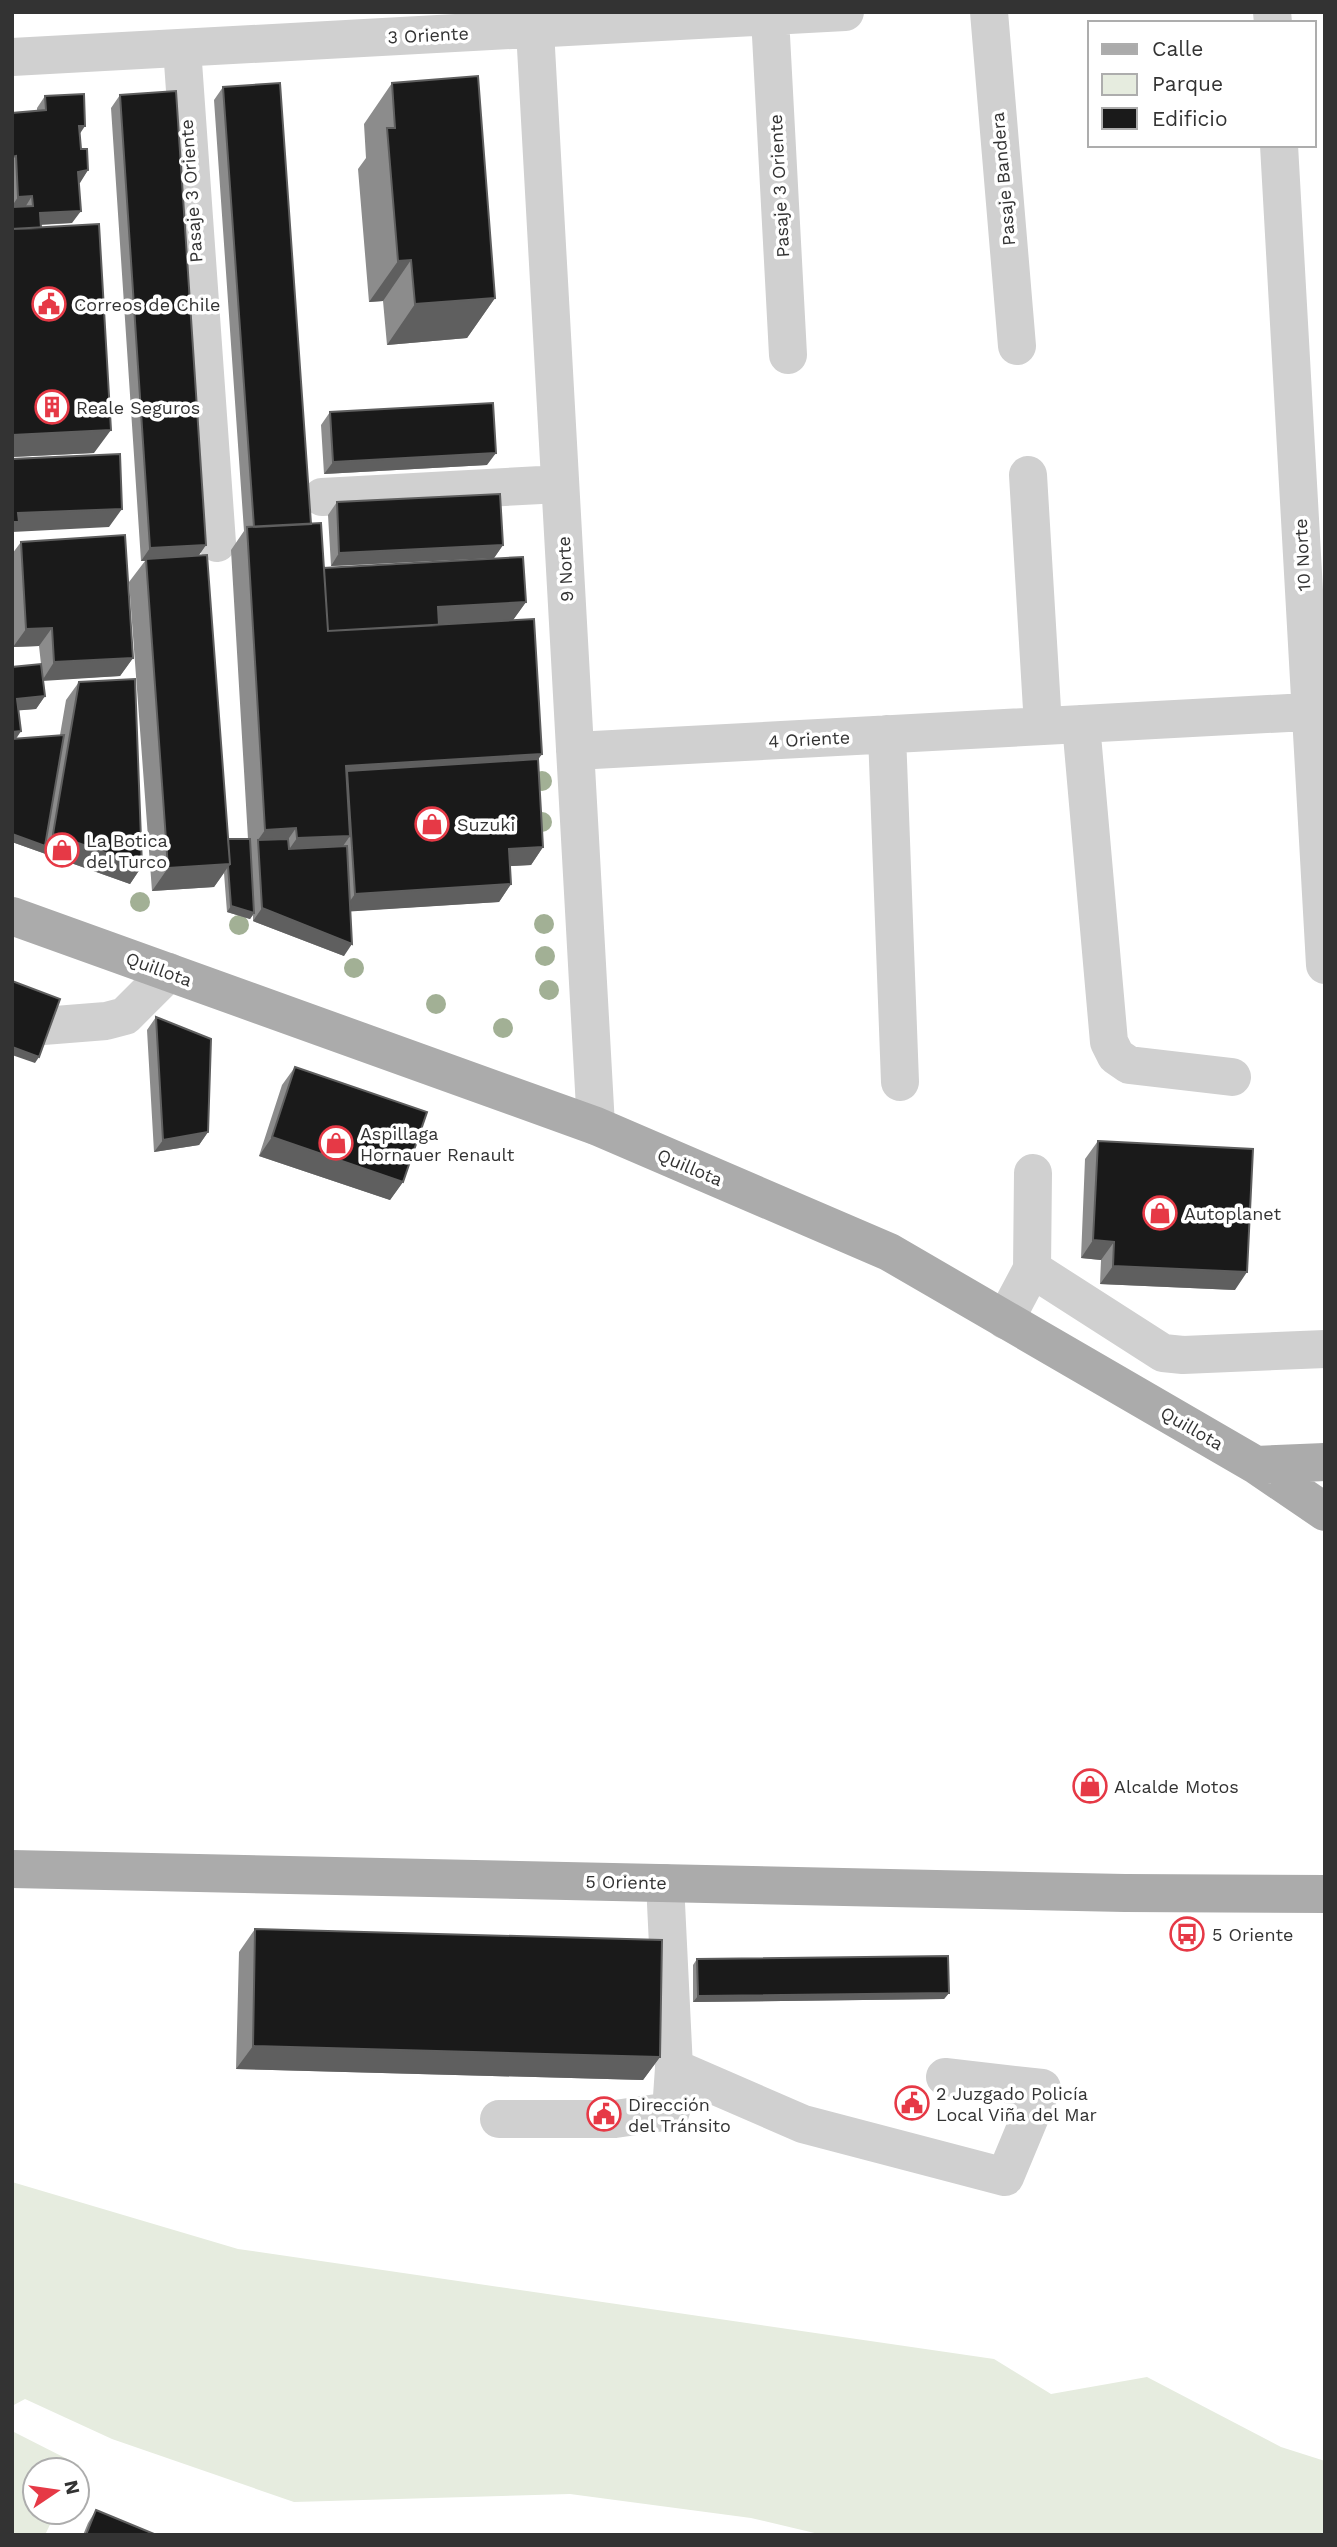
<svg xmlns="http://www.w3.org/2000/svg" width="1337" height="2547" font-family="'Work Sans',sans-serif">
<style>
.green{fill:#e6ecdf}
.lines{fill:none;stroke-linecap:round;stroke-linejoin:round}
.minor{stroke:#d0d0d0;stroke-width:38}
.major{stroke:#ababab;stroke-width:38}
.tree{fill:#a2b095}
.wall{fill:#8c8c8c}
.shaded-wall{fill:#5f5f5f}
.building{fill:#1a1a1a;stroke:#5f5f5f;stroke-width:2}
.labels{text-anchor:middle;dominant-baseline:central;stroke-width:7;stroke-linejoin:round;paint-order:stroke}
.street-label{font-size:18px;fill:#333;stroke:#fff}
.poi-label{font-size:18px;fill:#333;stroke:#fff;text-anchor:start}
</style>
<rect width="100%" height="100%" fill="#fff"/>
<!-- green -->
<path class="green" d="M12,2182L238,2249L994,2359L1051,2394L1147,2377L1281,2447L1325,2461V2535H823L751,2518L570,2494L294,2502L112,2439L25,2399L12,2406Z
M12,2431L79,2465L77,2470H35V2512H56L45,2535H12Z"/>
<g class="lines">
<!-- minor -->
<path class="minor" d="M534,12L596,1126
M989,12L1017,346
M1272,12L1273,23
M770,17L788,355
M182,48L217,543
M12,57L845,12
M1279,145L1325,965
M1028,475L1043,726
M322,497L560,484
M1081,724L1109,1042L1116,1056L1129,1065L1232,1077
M887,734L900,1082
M575,751L1325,711
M12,1012L43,1026L106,1021L125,1016L169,972
M1033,1173L1032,1269L1163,1353L1183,1355L1325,1349
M1005,1320L1032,1269
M665,1883L674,2068L803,2124L1005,2177L1042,2088L945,2077
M499,2119H615L671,2111L674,2068"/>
<!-- major -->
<path class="major" d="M12,916L596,1126L889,1252L1256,1465L1325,1512
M1256,1465L1325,1462
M12,1869L1125,1893L1325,1894"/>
</g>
<!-- trees -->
<g class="tree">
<circle cx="542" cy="781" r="10"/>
<circle cx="542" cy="822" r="10"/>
<circle cx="140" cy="902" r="10"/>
<circle cx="544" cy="924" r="10"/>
<circle cx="239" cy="925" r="10"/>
<circle cx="545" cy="956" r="10"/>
<circle cx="354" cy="968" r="10"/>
<circle cx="549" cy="990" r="10"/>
<circle cx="436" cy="1004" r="10"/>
<circle cx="503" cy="1028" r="10"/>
</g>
<!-- wall -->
<path class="wall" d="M392,83L495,298L467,338L387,345L383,301L369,302L358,169L366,158L364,124Z
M223,87L311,524L324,568L526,602L513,620L439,624L538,759L543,847L531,865L510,866L511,884L499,902L351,911L344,956L253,921V915L250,919L227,912L224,873L214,887L152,891L129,582L145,561H141L111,108L120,95L206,545L198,556L228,839H248L231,550L244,531L214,100Z
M45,96L80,134L81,149L88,170L79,183L72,223L41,225L94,453L12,457V113L37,111V108Z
M330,412L487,465L324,474L321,425Z
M337,502L503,545L494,558L331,566L328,515Z
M21,542L133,658L120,676L43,680L45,696L36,709L18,710L12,667L41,664L39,646L13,647L12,554Z
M79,682L142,866L130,884L12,842V732L21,731L16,739L60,735L66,700Z
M156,1017L208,1132L199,1145L154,1152L147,1030Z
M295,1067L403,1182L390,1200L259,1156L282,1085Z
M1098,1141L1235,1290L1100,1284L1101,1260L1081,1258L1085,1159Z
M255,1929L660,2057L643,2080L236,2069L239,1952Z
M697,1959L949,1993L944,1999L693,2002V1965Z
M96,2510L154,2535H83L88,2523Z"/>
<!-- shaded-wall -->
<path class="shaded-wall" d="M79,126H85L77,138Z
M88,170L80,183L69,184L78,172Z
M32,196L24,209L12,210V206L18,197Z
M81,211L72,223L31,225L40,213Z
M411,260L383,301L369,302L398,261Z
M495,298L467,338L387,345L415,304Z
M111,430L94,453L12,457V435Z
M496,453L487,465L324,474L333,462Z
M122,509L109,527L12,532V522L18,513Z
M206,545L197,558L141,561L150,548Z
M503,545L494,558L331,566L339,553Z
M526,602L513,620L425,625L438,607Z
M52,628L39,646L13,647L26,629Z
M133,658L120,676L42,681L54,662Z
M45,696L36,709L12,711L17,699Z
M21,731L12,744V732Z
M542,754L525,778L335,788L346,766Z
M296,828L280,851L258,840L265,830Z
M12,834L45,846L53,834L142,866L130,884L12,842Z
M350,836L334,859L281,861L297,838Z
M543,847L531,865L496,867L509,849Z
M230,864L214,887L152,891L168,868Z
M511,884L499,902L342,912L355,894Z
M231,906L254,913L250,919L227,912Z
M262,908L352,944L344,956L253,921Z
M12,1047L39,1057L35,1063L12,1055Z
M208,1132L199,1145L154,1152L163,1140Z
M272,1137L403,1182L390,1200L259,1156Z
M1093,1240L1114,1242L1101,1260L1081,1258Z
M1113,1266L1247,1272L1235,1290L1100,1284Z
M949,1993L944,1999L693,2002L698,1996Z
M253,2046L660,2057L643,2080L236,2069Z"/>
<!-- building -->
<path class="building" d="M478,76L495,298L415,304L411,260L398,261L387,128H395L392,83Z
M280,83L311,524L254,527L223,87Z
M176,91L206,545L150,548L120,95Z
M84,94L85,126H79L81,149H87L88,170L78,172L81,211L40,213L41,228L12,229V207L33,206L32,196L18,197L16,156L12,157V113L46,110L45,96Z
M99,224L111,430L12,435V229Z
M493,403L496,453L333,462L330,412Z
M120,454L122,509L18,513L19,522H12V459Z
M500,494L503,545L339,553L337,502Z
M321,523L328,631L534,619L542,754L346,766L350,836L297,838L296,828L265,830L247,527Z
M125,535L133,658L54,662L52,628L26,629L21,542Z
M207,555L230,864L168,868L146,559Z
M523,557L526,602L438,607L439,625L328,631L324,568Z
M41,664L45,696L17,699L21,731L12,732V667Z
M135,679L142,866L53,834L79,682Z
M64,735L45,846L12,834V739Z
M538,759L543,847L509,849L511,884L355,894L347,771Z
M228,839H250L254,913L231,906L228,866L230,864Z
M288,839L289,849L347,846L352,944L262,908L258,840Z
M12,981L60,999L39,1057L12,1047Z
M156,1017L211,1039L208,1132L163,1140Z
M295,1067L427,1112L403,1182L272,1137Z
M1098,1141L1253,1149L1247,1272L1113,1266L1114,1242L1093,1240Z
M255,1929L662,1940L660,2057L253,2046Z
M948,1956L949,1993L698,1996L697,1959Z
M96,2510L154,2534V2535H86Z"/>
<!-- icons -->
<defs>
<symbol id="civic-ring" viewBox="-11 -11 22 22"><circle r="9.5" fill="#fff" stroke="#e63946" stroke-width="1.5"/><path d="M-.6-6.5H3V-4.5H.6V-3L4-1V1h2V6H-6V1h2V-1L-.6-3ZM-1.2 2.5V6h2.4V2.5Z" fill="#e63946"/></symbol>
<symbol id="building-ring" viewBox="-11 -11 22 22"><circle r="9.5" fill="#fff" stroke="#e63946" stroke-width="1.5"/><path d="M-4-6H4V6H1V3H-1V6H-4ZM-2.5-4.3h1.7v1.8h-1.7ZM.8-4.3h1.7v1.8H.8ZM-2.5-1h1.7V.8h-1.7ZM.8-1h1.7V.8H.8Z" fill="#e63946"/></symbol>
<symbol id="shop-ring" viewBox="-11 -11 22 22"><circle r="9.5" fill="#fff" stroke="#e63946" stroke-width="1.5"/><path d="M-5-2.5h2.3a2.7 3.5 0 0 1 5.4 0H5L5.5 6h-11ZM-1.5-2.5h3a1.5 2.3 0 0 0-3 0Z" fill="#e63946"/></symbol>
<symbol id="bus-ring" viewBox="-11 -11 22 22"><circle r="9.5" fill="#fff" stroke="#e63946" stroke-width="1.5"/><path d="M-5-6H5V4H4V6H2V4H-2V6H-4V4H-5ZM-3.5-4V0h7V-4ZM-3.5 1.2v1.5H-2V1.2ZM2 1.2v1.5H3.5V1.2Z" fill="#e63946"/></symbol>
</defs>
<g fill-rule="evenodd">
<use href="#civic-ring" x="30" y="285" width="38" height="38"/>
<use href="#building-ring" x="33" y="388" width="38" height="38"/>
<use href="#shop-ring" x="413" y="805" width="38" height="38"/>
<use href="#shop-ring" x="43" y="831" width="38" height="38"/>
<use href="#shop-ring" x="317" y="1124" width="38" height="38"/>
<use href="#shop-ring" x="1141" y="1194" width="38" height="38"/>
<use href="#shop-ring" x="1071" y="1767" width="38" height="38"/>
<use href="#bus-ring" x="1168" y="1915" width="38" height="38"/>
<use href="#civic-ring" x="893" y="2084" width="38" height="38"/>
<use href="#civic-ring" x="585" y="2095" width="38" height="38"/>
</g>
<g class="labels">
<!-- street labels -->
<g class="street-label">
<text transform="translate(428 35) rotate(-3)">3 Oriente</text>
<text transform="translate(1003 179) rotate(-95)">Pasaje Bandera</text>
<text transform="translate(779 186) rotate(-93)">Pasaje 3 Oriente</text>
<text transform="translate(191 191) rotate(-94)">Pasaje 3 Oriente</text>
<text transform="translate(1302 555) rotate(-93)">10 Norte</text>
<text transform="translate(565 569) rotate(-93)">9 Norte</text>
<text transform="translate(809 739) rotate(-3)">4 Oriente</text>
<text transform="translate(159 969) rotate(20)">Quillota</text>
<text transform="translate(690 1167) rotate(23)">Quillota</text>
<text transform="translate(1192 1428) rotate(30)">Quillota</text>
<text transform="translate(626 1882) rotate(1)">5 Oriente</text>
</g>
<!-- poi labels -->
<g class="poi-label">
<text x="74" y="304">Correos de Chile</text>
<text x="76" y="407">Reale Seguros</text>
<text x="457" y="824">Suzuki</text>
<text x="86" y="840">La Botica<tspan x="86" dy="21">del Turco</tspan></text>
<text x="360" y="1133">Aspillaga<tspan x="360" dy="21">Hornauer Renault</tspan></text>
<text x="1184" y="1213">Autoplanet</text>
<text x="1114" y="1786">Alcalde Motos</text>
<text x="1212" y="1934">5 Oriente</text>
<text x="936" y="2093">2 Juzgado Policía<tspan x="936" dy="21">Local Viña del Mar</tspan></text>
<text x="628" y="2104">Dirección<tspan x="628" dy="21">del Tránsito</tspan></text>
</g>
</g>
<!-- border -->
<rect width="1337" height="2547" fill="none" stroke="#333333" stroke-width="28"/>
<!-- legend -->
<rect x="1088" y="21" width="228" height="126" fill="#ffffff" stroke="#adadad" stroke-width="2"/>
<rect x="1102" y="44" width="35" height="10" fill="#ababab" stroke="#adadad" stroke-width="2"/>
<text x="1152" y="56" font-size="21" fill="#333333">Calle</text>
<rect x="1102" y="74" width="35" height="21" fill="#e6ecdf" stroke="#adadad" stroke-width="2"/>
<text x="1152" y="91" font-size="21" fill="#333333">Parque</text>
<rect x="1102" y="108" width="35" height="21" fill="#1a1a1a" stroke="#adadad" stroke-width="2"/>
<text x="1152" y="126" font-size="21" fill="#333333">Edificio</text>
<!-- north arrow -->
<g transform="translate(56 2491) rotate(77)"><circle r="33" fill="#ffffff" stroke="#adadad" stroke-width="2"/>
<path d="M0-5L12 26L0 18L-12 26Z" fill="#e63946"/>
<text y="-10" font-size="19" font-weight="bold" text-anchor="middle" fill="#333333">N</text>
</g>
</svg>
